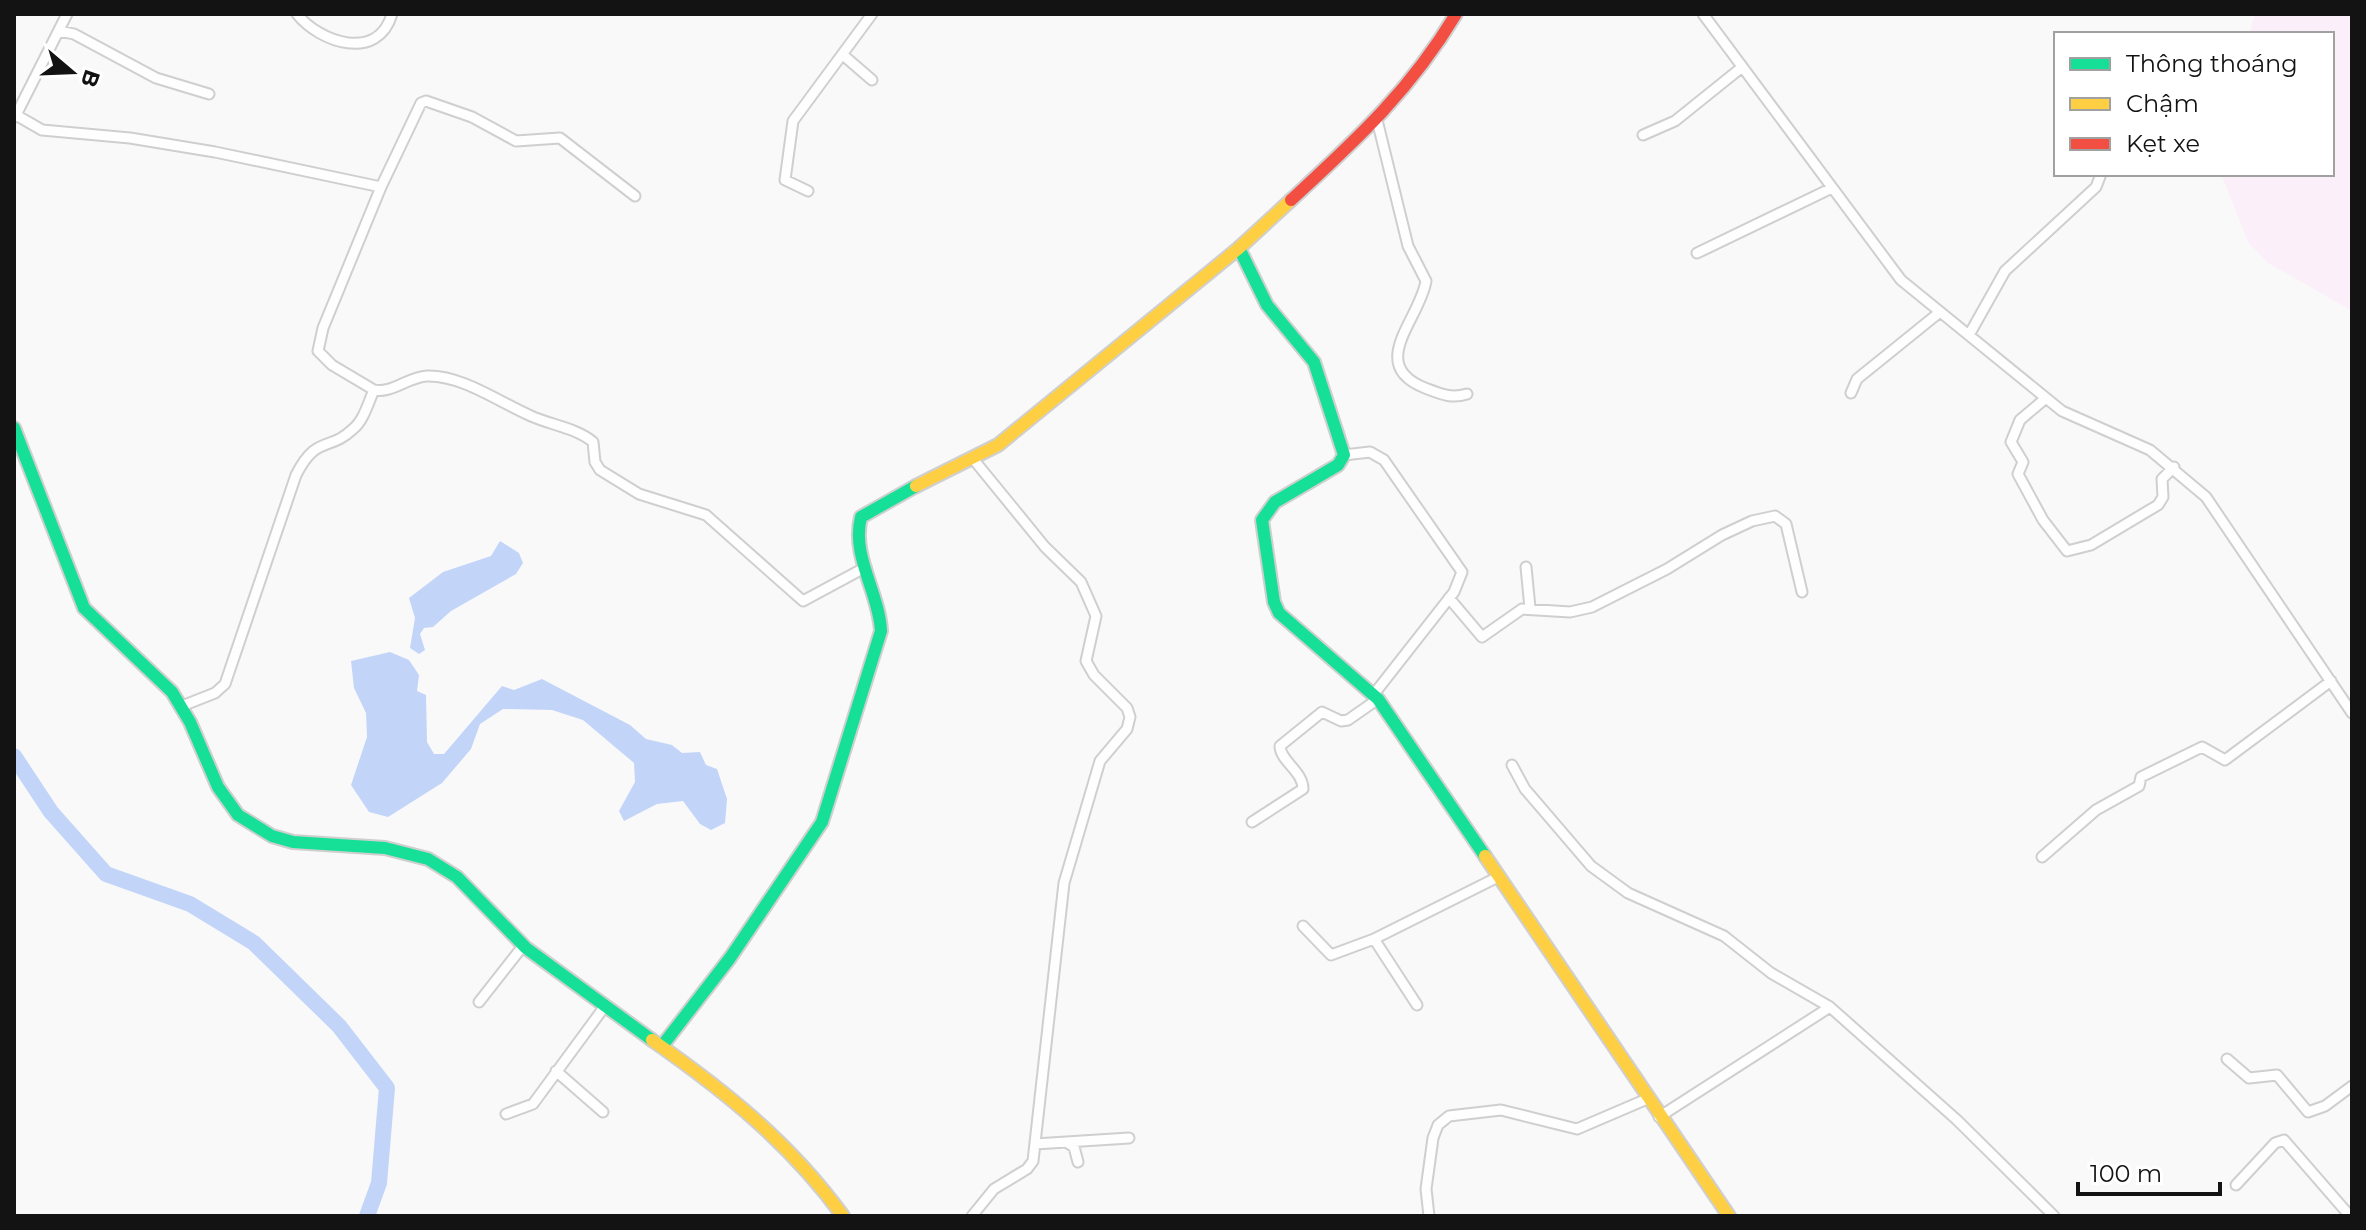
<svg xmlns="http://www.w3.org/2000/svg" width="2366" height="1230" font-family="Montserrat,sans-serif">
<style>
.education{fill:#fbf0f9}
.water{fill:#c2d5f9}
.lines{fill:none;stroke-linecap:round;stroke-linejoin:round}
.river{stroke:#c2d5f9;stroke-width:16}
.street-casing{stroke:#cfcfd0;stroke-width:13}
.fast-casing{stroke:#cfcfd0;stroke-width:16}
.slow-casing{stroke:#cfcfd0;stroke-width:16}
.jam-casing{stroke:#cfcfd0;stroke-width:16}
.street{stroke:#fefefe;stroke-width:9}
.fast{stroke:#16e098;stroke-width:12}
.slow{stroke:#ffcf43;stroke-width:12}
.jam{stroke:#f24e42;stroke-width:12}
</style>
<rect width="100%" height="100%" fill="#f9f9fa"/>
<!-- education -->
<path class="education" d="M2255,14H2352V311L2268,263L2248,242L2221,174H2332V34H2249Z"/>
<!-- water -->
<path class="water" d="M500,541L519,553L523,563L516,574L451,611L433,627L424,628L420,634L425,650L419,654L410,648L415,618L409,598L443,572L491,556Z
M390,652L409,660L419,675L417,691L426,695L427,742L434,754H444L502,686L514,690L542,679L630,725L646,739L672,745L682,753L700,752L706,765L717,769L727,799L725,823L711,830L700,824L683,801L657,804L624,821L619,811L635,782L634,763L583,720L552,710L503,709L480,724L471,749L442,783L388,817L369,812L351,785L367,737L366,713L354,688L351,661Z"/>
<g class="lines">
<!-- river -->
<path class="river" d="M14,756L51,812L106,874L190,904L254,943L339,1026L387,1088L379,1183L367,1216"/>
<defs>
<path id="street" d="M297,14C320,43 378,62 392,14
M1703,14L1901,280L2062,411L2150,450L2206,497L2352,713
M59,31L74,34L156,78L209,94
M843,55L872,80
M16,115L42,130L130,138L215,152L381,187L323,328L318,351L332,365L374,390C368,403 364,420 353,429C329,452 317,434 296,475L225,684L215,693L182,706
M15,117L67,14
M1377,120L1408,246L1426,281C1420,319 1366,365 1425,388C1441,394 1451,399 1467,394
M1643,135L1675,121L1741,68
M381,187L421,103L426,101L472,117L516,141L560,138L635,196
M808,191L785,180L793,121L872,14
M1697,253L1832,188
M1969,335L2005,271L2096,187L2101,174
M374,390C391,394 408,377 427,376C462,375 499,402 531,416C551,425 576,428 593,442L595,462L600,470L639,494L706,515L803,601L866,567
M1851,393L1857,379L1940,312
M2046,398L2020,420L2011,442L2023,462L2018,474L2043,520L2067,551L2091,545L2158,505L2163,497L2162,479L2174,467
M1344,455L1370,452L1384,460L1462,572L1454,592L1374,694
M1526,567L1530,608
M1449,598L1482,637L1522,609L1570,612L1592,607L1667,569L1722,535L1752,521L1775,516L1786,524L1802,592
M1512,765L1525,789L1591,866L1628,893L1724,936L1771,973L1830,1007L1659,1117
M1252,822L1303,789C1303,771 1280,761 1280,746L1322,712L1341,721L1348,720L1378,699
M2042,857L2096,810L2139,786L2141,777L2202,747L2225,760L2331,681
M1303,926L1331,955L1374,939
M479,1002L523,946
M1417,1005L1374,939L1498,877
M1830,1007L1957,1120L2054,1216
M2227,1059L2249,1078L2277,1075L2308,1112L2325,1106L2352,1086
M556,1071L603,1112
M506,1114L533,1104L605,1006
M1066,1142L1074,1147L1078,1162
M1035,1144L1129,1138
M2236,1185L2275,1143L2284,1140L2350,1216
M972,1216L994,1189L1027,1169L1033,1161L1064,883L1100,761L1127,729L1130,717L1127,708L1094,675L1086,661L1096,616L1081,582L1045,547L974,460
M1429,1216L1426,1189L1433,1138L1438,1125L1449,1116L1501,1110L1577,1129L1647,1099"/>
<path id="fast" d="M1239,248L1267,305L1314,362L1344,455L1338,465L1275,502L1262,520L1274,602L1279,613L1378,699L1485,856
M14,428L84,608L172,692L190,722L218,787L238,815L272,836L293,842L385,848L428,859L457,877L526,948L652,1040
M662,1046L730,958L822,822L881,631C879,592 851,556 861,517L916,486"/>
<path id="slow" d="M916,486L998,445L1239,248L1291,200
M1485,856L1729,1216
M652,1040C725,1091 790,1143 843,1216"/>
<path id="jam" d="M1291,200C1356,140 1410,91 1456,14"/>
</defs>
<!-- street casing -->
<use href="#street" class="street-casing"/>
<!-- fast casing -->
<use href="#fast" class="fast-casing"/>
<!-- slow casing -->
<use href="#slow" class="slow-casing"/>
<!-- jam casing -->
<use href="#jam" class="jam-casing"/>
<!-- street -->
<use href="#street" class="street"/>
<!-- fast -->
<use href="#fast" class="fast"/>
<!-- slow -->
<use href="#slow" class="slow"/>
<!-- jam -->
<use href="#jam" class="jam"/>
</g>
<!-- border -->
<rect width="2366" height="1230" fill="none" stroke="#131313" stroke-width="32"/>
<!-- legend -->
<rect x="2054" y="32" width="280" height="144" fill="#ffffff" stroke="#a1a1a1" stroke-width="2"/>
<rect x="2070" y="58" width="40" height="12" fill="#16e098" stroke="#a1a1a1" stroke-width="2"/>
<text x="2126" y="72" font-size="24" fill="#131313">Thông thoáng</text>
<rect x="2070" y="98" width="40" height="12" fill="#ffcf43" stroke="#a1a1a1" stroke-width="2"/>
<text x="2126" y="112" font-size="24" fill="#131313">Chậm</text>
<rect x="2070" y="138" width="40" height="12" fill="#f24e42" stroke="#a1a1a1" stroke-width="2"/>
<text x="2126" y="152" font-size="24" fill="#131313">Kẹt xe</text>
<!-- north arrow -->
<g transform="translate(72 72) rotate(109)" stroke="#ffffff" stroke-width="6" paint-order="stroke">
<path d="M0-6L14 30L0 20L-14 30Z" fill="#131313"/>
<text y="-12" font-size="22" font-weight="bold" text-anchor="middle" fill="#131313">B</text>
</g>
<!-- scale -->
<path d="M2078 1182v12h142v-12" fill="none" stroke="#131313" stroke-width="4"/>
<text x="2090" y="1182" font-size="24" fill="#131313" stroke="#ffffff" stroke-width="6" paint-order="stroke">100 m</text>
</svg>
